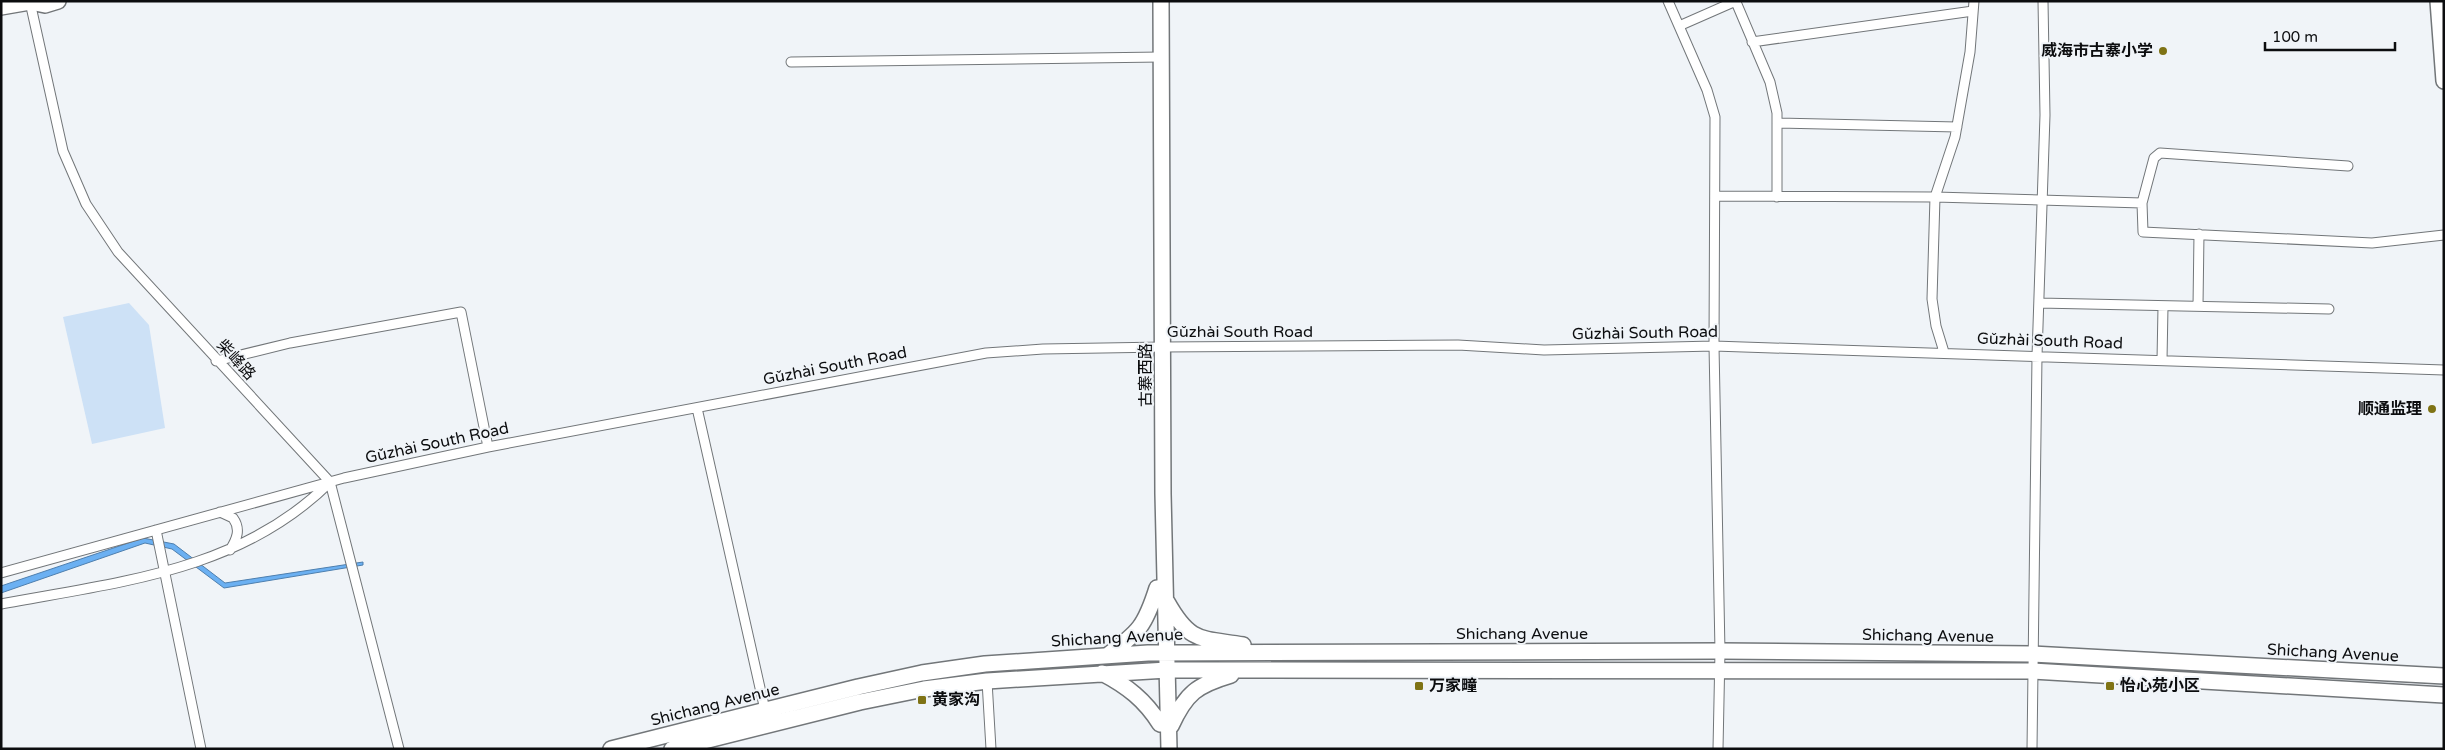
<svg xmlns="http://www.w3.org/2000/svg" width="2445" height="750" font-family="'Varela Round','Noto Sans SC',sans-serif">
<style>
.green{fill:#cde1f6}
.water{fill:#6bb0f2;stroke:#4e7fae}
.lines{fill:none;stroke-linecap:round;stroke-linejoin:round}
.street-casing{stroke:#727679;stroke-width:11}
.primary-casing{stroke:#727679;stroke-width:18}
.street{stroke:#fff;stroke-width:9}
.primary{stroke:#fff;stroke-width:15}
.poi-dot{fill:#7f7315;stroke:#f0f4f8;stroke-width:2}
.labels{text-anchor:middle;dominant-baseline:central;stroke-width:4;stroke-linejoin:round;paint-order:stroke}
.poi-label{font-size:16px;font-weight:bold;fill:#0c0d0f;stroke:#f0f4f8;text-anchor:start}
.street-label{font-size:16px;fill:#0c0d0f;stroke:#f0f4f8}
</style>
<rect width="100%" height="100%" fill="#f0f4f8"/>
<!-- green -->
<path class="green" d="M129,303L149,325L165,428L92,444L63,317Z"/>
<!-- water -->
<path class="water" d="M143,538L174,544L225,583L363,562V565L224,588L172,549L145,543L1,593V586Z"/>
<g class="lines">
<defs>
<path id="street" d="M1668,1L1707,90L1715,117L1714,346L1720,651L1718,749
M30,2L63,151L86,204L118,252L330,482L399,749
M1736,2L1770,82L1777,113V197
M1679,26L1736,1
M1752,42L1973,11
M791,62L1161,57
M1777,123L1957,127
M1716,196L1935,197L2142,203L2143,232L2372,243L2444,235
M2142,203L2154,158L2160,153L2348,166
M2039,303L2329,309
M2198,306L2199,234
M1944,352L1936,326L1932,299L1935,197L1955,137L1970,52L1974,1
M2162,360L2163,307
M216,361L290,343L461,312L488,447
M697,408L765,710
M220,512L233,518C241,529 237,539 230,550
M156,530L201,749
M1,573L344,478L488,447L986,353L1043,349L1163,347L1458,345L1544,350L1714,346L2444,370
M1,604C119,582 241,571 330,482
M987,681L991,749
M2032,749L2037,356L2045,115L2043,1"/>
<path id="primary" d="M1161,1L1163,494L1169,749
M2438,1L2444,81
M1,7L30,2L45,5L58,1
M1167,602C1190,643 1200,638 1243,645
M1108,655C1139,632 1145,626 1157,588
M1102,673C1127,686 1145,700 1160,724
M1171,726C1186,693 1197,685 1231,675
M611,749L858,687L922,673L985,664L1148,653L1720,651L2032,654L2444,676
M672,749L860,702L924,689L987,681L1167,670L2032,671L2444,695"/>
</defs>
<!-- street casing -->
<use href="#street" class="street-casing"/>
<!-- primary casing -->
<use href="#primary" class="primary-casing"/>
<!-- street -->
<use href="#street" class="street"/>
<!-- primary -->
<use href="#primary" class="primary"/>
</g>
<!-- markers -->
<g class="poi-dot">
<circle cx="2163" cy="51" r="5"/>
<circle cx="2432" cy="409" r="5"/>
<rect x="1414" y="681" width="10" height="10" rx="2.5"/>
<rect x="2105" y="681" width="10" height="10" rx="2.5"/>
<rect x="917" y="695" width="10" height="10" rx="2.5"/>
</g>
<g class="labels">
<!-- poi labels -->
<g class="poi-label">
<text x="2153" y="51" text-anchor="end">威海市古寨小学</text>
<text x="2422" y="409" text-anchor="end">顺通监理</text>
<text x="1429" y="686">万家疃</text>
<text x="2120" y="686">怡心苑小区</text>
<text x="932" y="700">黄家沟</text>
</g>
<!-- street labels -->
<g class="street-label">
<text x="1240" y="332">Gǔzhài South Road</text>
<text transform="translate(1645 333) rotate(-1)">Gǔzhài South Road</text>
<text transform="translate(2050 341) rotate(2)">Gǔzhài South Road</text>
<text transform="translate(236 360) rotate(47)">柴峰路</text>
<text transform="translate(835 366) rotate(-11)">Gǔzhài South Road</text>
<text transform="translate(1146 375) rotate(-90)">古寨西路</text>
<text transform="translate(437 443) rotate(-12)">Gǔzhài South Road</text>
<text x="1522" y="634">Shichang Avenue</text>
<text transform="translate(1928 636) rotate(1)">Shichang Avenue</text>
<text transform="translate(1117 638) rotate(-3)">Shichang Avenue</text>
<text transform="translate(2333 653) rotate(3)">Shichang Avenue</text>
<text transform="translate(715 705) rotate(-14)">Shichang Avenue</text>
</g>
</g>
<!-- border -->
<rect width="2445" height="750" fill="none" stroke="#0c0d0f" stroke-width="5"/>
<!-- scale -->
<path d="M2265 42v8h130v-8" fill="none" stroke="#0c0d0f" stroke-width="2.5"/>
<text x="2272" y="42" font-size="15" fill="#0c0d0f" stroke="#f0f4f8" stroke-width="4" paint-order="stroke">100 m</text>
</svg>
